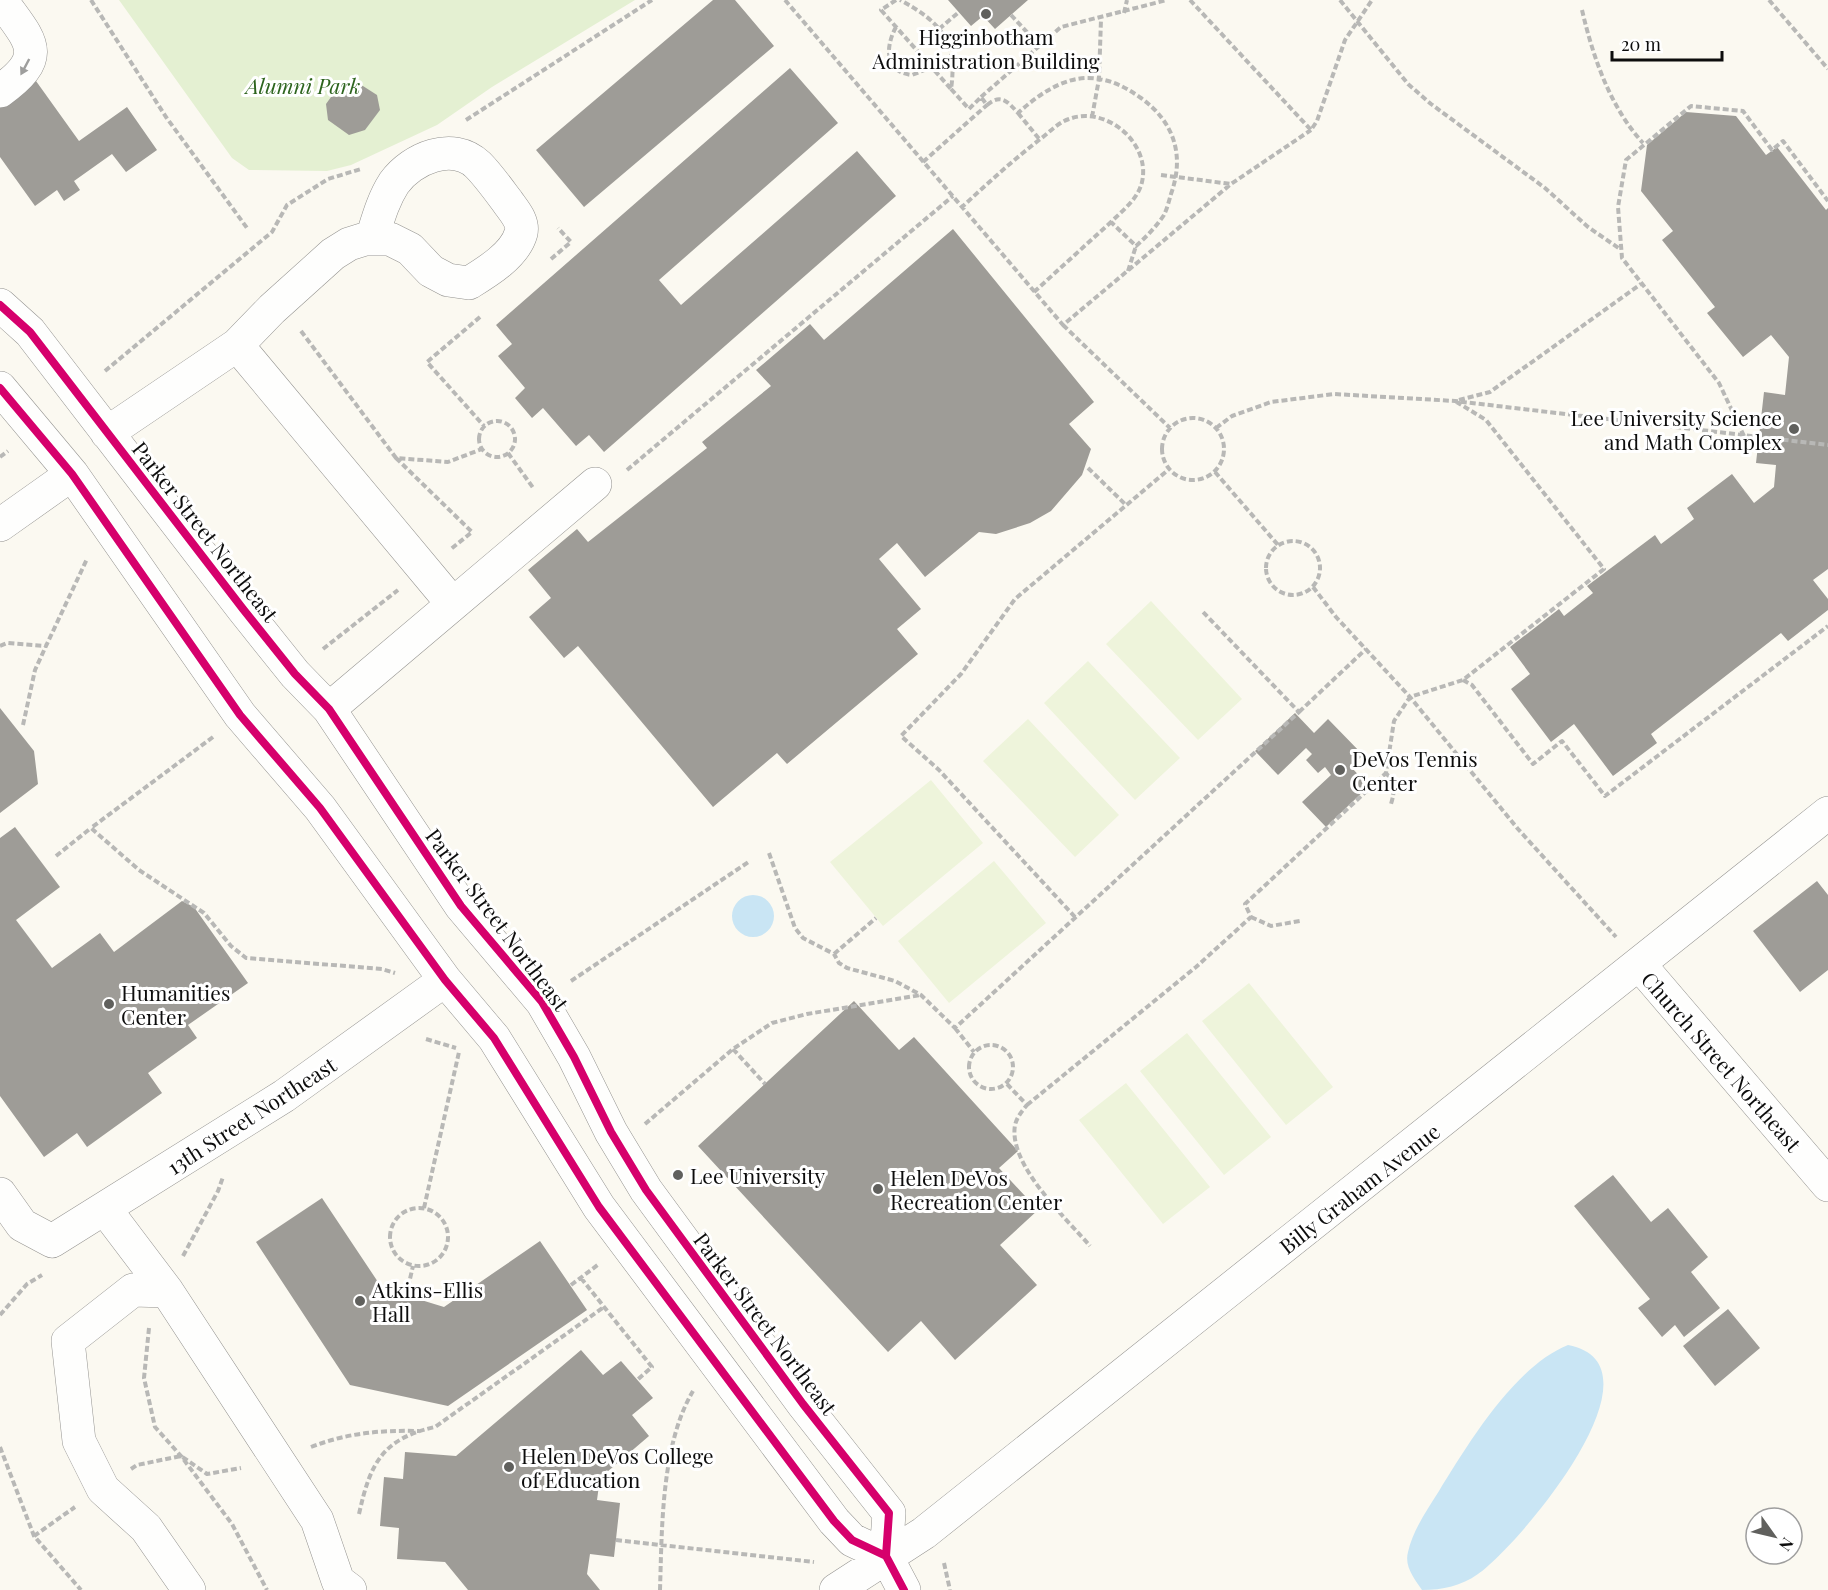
<svg xmlns="http://www.w3.org/2000/svg" width="1828" height="1590" font-family="'Playfair Display',serif">
<style>
.green{fill:#e4f0d2}
.pitch{fill:#eef4db}
.water{fill:#c9e5f4}
.building{fill:#9e9c97}
.lines{fill:none;stroke-linecap:round;stroke-linejoin:round}
.minor-casing{stroke:#949390;stroke-width:34}
.path{stroke:#b8b8b6;stroke-width:4;stroke-dasharray:6 3;stroke-linecap:butt}
.minor{stroke:#fefefd;stroke-width:33}
.cycleway-casing{stroke:#fff;stroke-width:11}
.cycleway{stroke:#d6006c;stroke-width:8}
.oneway{fill:#9e9e9d}
.poi-dot{fill:#60605d;stroke:#fff;stroke-width:2}
.labels{text-anchor:middle;dominant-baseline:central;stroke-width:6;stroke-linejoin:round;paint-order:stroke}
.poi-label{font-size:21px;fill:#0d0d0d;stroke:#fff;text-anchor:start}
.park-label{font-size:21px;font-style:italic;fill:#2d641e;stroke:#fff}
.street-label{font-size:21px;fill:#0d0d0d;stroke:#fff}
</style>
<rect width="100%" height="100%" fill="#fbf9f1"/>
<!-- green -->
<path class="green" d="M119,0H635L492,87L437,125L351,165L327,171L249,170L232,158Z"/>
<!-- pitch -->
<path class="pitch" d="M1151,601L1242,699L1198,740L1106,644Z
M1088,661L1180,758L1135,800L1044,703Z
M1028,719L1119,815L1075,857L983,761Z
M931,780L983,843L883,926L830,862Z
M994,861L1046,923L949,1003L898,941Z
M1249,983L1333,1087L1286,1125L1202,1021Z
M1187,1033L1271,1137L1224,1175L1140,1071Z
M1126,1083L1210,1187L1163,1224L1079,1120Z"/>
<!-- water -->
<path class="water" d="M732 916a21 21 0 1 1 42 0a21 21 0 1 1-42 0Z
M1568,1345C1672,1365 1518,1546 1478,1574C1461,1586 1443,1590 1422,1590C1415,1579 1404,1567 1408,1552C1413,1530 1427,1510 1439,1491C1468,1444 1515,1366 1568,1345Z"/>
<!-- building -->
<path class="building" d="M713,0H735L774,46L584,207L536,150Z
M948,0H1028L995,29L983,16L971,26Z
M790,68L838,123L659,280L681,305L857,151L896,196L604,452L589,435L576,446L543,408L532,418L515,398L525,388L498,356L512,344L496,325Z
M352,79L377,95L380,110L365,130L349,135L328,120L326,104L341,83Z
M36,81L79,141L127,107L157,150L126,172L112,154L74,181L80,190L64,201L57,190L35,206L0,157V107Z
M1686,112L1736,116L1766,155L1777,147L1826,210L1828,208V569L1813,580L1828,599V610L1788,641L1781,633L1651,734L1657,743L1613,776L1574,724L1551,742L1511,689L1530,674L1510,647L1559,609L1564,616L1593,593L1587,586L1655,535L1661,544L1694,519L1687,508L1732,474L1754,503L1774,487L1776,465L1756,463L1764,392L1785,395L1789,357L1771,335L1743,357L1707,313L1715,307L1662,240L1673,231L1641,191L1647,145Z
M953,229L1094,402L1069,424L1091,449L1082,475L1051,511L1030,523L996,534L979,532L925,577L897,543L879,559L921,609L897,629L918,654L787,764L777,753L713,807L578,646L564,658L529,617L551,598L528,570L577,529L588,542L707,448L702,442L771,386L756,370L810,324L824,340Z
M0,708L34,751L38,784L0,813Z
M1295,713L1314,733L1328,719L1363,755L1351,767L1369,786L1326,827L1302,802L1331,775L1325,767L1318,773L1306,760L1312,754L1306,748L1278,775L1255,751Z
M15,827L60,887L16,920L52,968L100,933L114,952L182,901L194,907L248,983L188,1025L197,1038L148,1073L162,1093L87,1147L77,1133L44,1157L0,1096V838Z
M1817,881L1828,895V970L1800,992L1753,931Z
M854,1001L899,1050L914,1037L1018,1151L999,1168L1038,1210L1000,1245L1037,1285L955,1360L921,1321L888,1352L698,1146Z
M1613,1175L1651,1222L1668,1208L1708,1257L1691,1272L1720,1308L1684,1337L1675,1325L1662,1337L1638,1308L1650,1299L1574,1206Z
M322,1198L382,1288L444,1307L540,1241L587,1310L448,1406L350,1385L256,1242Z
M1728,1309L1760,1348L1715,1386L1683,1346Z
M581,1350L603,1375L621,1361L653,1398L632,1415L649,1436L600,1478L597,1500L620,1503L614,1557L590,1554L587,1574L600,1590H468L445,1562L397,1559L399,1528L380,1526L384,1477L403,1479L405,1452L456,1456Z"/>
<g class="lines">
<defs>
<path id="minor" d="M0,91C50,55 30,41 1,0
M0,305L30,332L243,609L295,674L329,709L461,906L542,1002L574,1057L611,1132L646,1190L803,1404L889,1513L886,1556L904,1590
M237,345L452,603
M0,388L72,474L240,715L320,808L445,980L494,1038L599,1207L834,1521L852,1540L886,1556
M107,433L237,345L272,309L333,254L349,244L365,239H390L410,249L431,271L448,280L469,283C487,272 515,255 521,233C524,221 513,210 507,201C498,189 488,175 478,165C453,141 412,158 394,183C383,200 378,219 372,238
M0,525L72,474
M329,709L595,484
M1639,964L1828,1185
M0,1194L22,1225L52,1241L284,1096L445,980
M105,1209L167,1291L317,1520L338,1581L350,1590
M167,1291L133,1290L68,1341L79,1441L103,1489L146,1528L189,1590
M836,1590L924,1533L1828,813"/>
</defs>
<!-- minor casing -->
<use href="#minor" class="minor-casing"/>
<!-- path -->
<path class="path" d="M91,0L166,117L247,228
M785,0L1063,325L1231,184L1311,130
M896,0L881,10L951,89C958,42 941,22 900,0
M1190,0L1311,130L1317,121L1345,40L1372,0
M1340,0L1408,84L1431,104L1545,188L1588,227L1620,249
M1769,0L1828,69
M1582,10C1593,57 1610,107 1643,143
M1124,13L1127,0
M1011,15L1039,45
M896,27C886,45 883,72 912,75L932,67
M939,29L959,12
M951,89L969,109L981,97L987,105C1001,93 1008,102 1018,113C1037,96 1060,79 1086,78C1108,78 1124,86 1141,98C1174,122 1185,155 1171,194C1169,201 1167,209 1164,215C1156,227 1146,237 1136,246L1111,222C1123,210 1138,199 1142,182C1151,143 1106,105 1069,119C1057,123 1049,133 1039,140C1012,161 987,184 962,207
M981,97L1061,27L1167,0
M1018,113L1040,140
M1092,117L1099,79L1101,19
M466,120L652,0
M923,162L987,105
M1161,175L1231,184
M551,259L571,242L558,228
M1128,271L1136,246
M1034,292L1111,222
M480,317L427,362L484,426
M1063,325L1170,428
M301,331L396,458L448,462L482,449
M105,371L272,232L287,205L328,179L361,169
M1459,400L1490,392L1641,284
M1162 449a31 31 0 1 1 62 0a31 31 0 1 1-62 0Z
M479 439a18 18 0 1 1 36 0a18 18 0 1 1-36 0Z
M1216,428L1232,416L1271,402L1334,394L1455,401L1828,445
M1744,436L1719,383L1622,258L1618,207L1626,160L1691,106L1743,111L1772,150L1783,141L1828,201
M508,453L534,489
M0,457L8,451
M396,458L472,532L451,549
M1088,468L1126,505
M627,470L953,196
M1215,472L1278,545
M1266 568a27 27 0 1 1 54 0a27 27 0 1 1-54 0Z
M1313,587L1336,617L1410,697L1518,829L1616,937
M0,646L7,643L46,646L87,559
M323,649L398,590
M1463,680L1472,685L1533,764L1562,741L1605,796L1828,626
M1299,712L1366,649
M23,725L35,670L46,646
M213,737L91,828L139,870L204,913L231,946L246,958L382,969L395,973
M1386,773C1395,783 1395,791 1391,804
M769,853L795,928L803,938L834,954L839,963L847,968L895,981L921,995L955,1028L1299,712L1203,612
M56,856L91,828
M1075,917L939,770L901,736L961,674L1015,599L1168,470
M1251,917L1271,926L1300,921
M834,954L876,918
M571,981L750,861
M955,1028L974,1052
M426,1039L456,1048
M969 1067a22 22 0 1 1 44 0a22 22 0 1 1-44 0Z
M733,1049L765,1084
M1007,1084L1027,1105C1022,1111 1017,1117 1015,1125C1008,1165 1066,1218 1090,1246
M1027,1105L1196,967L1251,917L1245,904L1386,773L1394,721L1410,697L1463,680L1604,569L1486,420L1455,401
M645,1124L733,1049L772,1023L807,1014L921,995
M390 1237a29 29 0 1 1 58 0a29 29 0 1 1-58 0Z
M424,1208L459,1052
M183,1256L218,1191L223,1177
M581,1278L652,1367L637,1380
M571,1285L599,1264
M406,1296L413,1266
M0,1315L27,1284L42,1275
M149,1328L144,1378L155,1427L181,1456L232,1524L267,1590
M0,1447L34,1536L81,1590
M311,1447C347,1433 380,1430 419,1431
M131,1469L137,1465L181,1456L207,1474L241,1468
M359,1514C370,1465 381,1439 435,1427L604,1307
M34,1536L75,1507
M616,1540L814,1562
M944,1563L950,1590
M660,1590C662,1528 661,1445 693,1391"/>
<!-- minor -->
<use href="#minor" class="minor"/>
<defs>
<path id="cycleway" d="M0,305L30,332L243,609L295,674L329,709L461,906L542,1002L574,1057L611,1132L646,1190L803,1404L889,1513L886,1556L904,1590
M0,388L72,474L240,715L320,808L445,980L494,1038L599,1207L834,1521L852,1540L886,1556"/>
</defs>
<!-- cycleway casing -->
<use href="#cycleway" class="cycleway-casing"/>
<!-- cycleway -->
<use href="#cycleway" class="cycleway"/>
</g>
<!-- one-way arrows -->
<defs><path id="oneway-solid" d="M-6-.8H1V-3.2L6.5 0L1 3.2V.8H-6Z" transform="scale(1.5)"/></defs>
<use class="oneway" href="#oneway-solid" transform="translate(25 67) rotate(118)"/>
<!-- markers -->
<g class="poi-dot">
<circle cx="986" cy="14" r="6"/>
<circle cx="1794" cy="429" r="6"/>
<circle cx="1340" cy="770" r="6"/>
<circle cx="109" cy="1004" r="6"/>
<circle cx="678" cy="1175" r="6"/>
<circle cx="878" cy="1189" r="6"/>
<circle cx="360" cy="1301" r="6"/>
<circle cx="509" cy="1467" r="6"/>
</g>
<g class="labels">
<!-- poi labels -->
<g class="poi-label">
<text x="986" y="36" text-anchor="middle">Higginbotham<tspan x="986" dy="24">Administration Building</tspan></text>
<text x="1782" y="417" text-anchor="end">Lee University Science<tspan x="1782" dy="24">and Math Complex</tspan></text>
<text x="1352" y="758">DeVos Tennis<tspan x="1352" dy="24">Center</tspan></text>
<text x="121" y="992">Humanities<tspan x="121" dy="24">Center</tspan></text>
<text x="690" y="1175">Lee University</text>
<text x="890" y="1177">Helen DeVos<tspan x="890" dy="24">Recreation Center</tspan></text>
<text x="372" y="1289">Atkins-Ellis<tspan x="372" dy="24">Hall</tspan></text>
<text x="521" y="1455">Helen DeVos College<tspan x="521" dy="24">of Education</tspan></text>
</g>
<!-- park labels -->
<g class="park-label">
<text x="303" y="85">Alumni Park</text>
</g>
<!-- street labels -->
<g class="street-label">
<text transform="translate(206 531) rotate(52)">Parker Street Northeast</text>
<text transform="translate(498 919) rotate(53)">Parker Street Northeast</text>
<text transform="translate(1722 1061) rotate(49)">Church Street Northeast</text>
<text transform="translate(251 1115) rotate(-33)">13th Street Northeast</text>
<text transform="translate(1359 1188) rotate(-38)">Billy Graham Avenue</text>
<text transform="translate(766 1323) rotate(53)">Parker Street Northeast</text>
</g>
</g>
<!-- north arrow -->
<g transform="translate(1774 1536) rotate(124)"><circle r="28" fill="#ffffff" stroke="#9e9e9e" stroke-width="1.5"/>
<path d="M0-4.5L10 22L0 15L-10 22Z" fill="#60605d"/>
<text y="-9" font-size="16" font-weight="bold" text-anchor="middle" fill="#0d0d0d">N</text>
</g>
<!-- scale -->
<path d="M1612 51v9h110v-9" fill="none" stroke="#0d0d0d" stroke-width="3"/>
<text x="1621" y="51" font-size="18" fill="#0d0d0d" stroke="#ffffff" stroke-width="4.5" paint-order="stroke">20 m</text>
</svg>
